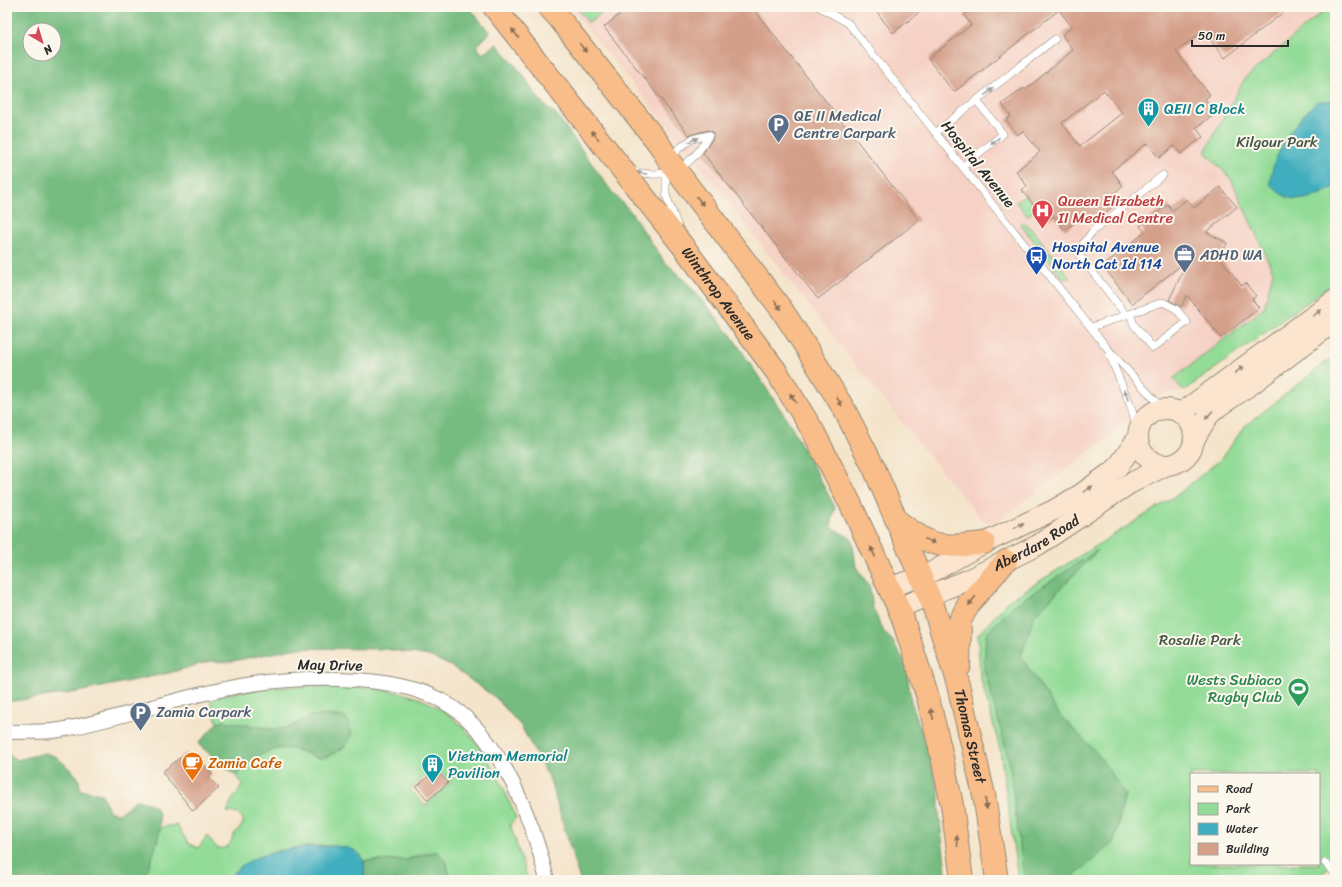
<svg xmlns="http://www.w3.org/2000/svg" width="1342" height="887" font-family="Sriracha,sans-serif">
<style>
.built{fill:#f6d1c5}
.green{fill:#93dc97;stroke:#5f8461;fill-rule:evenodd}
.forest{fill:#76bc80;stroke:#507456;fill-rule:evenodd}
.water{fill:#40aebe;stroke:#366c74}
.building{fill:#d49f89;fill-rule:evenodd}
.lines{fill:none;stroke-linecap:round;stroke-linejoin:round}
.lane-casing{stroke:#90887a;stroke-width:8}
.street-casing{stroke:#90887a;stroke-width:16}
.secondary-casing{stroke:#90887a;stroke-width:22}
.primary-casing{stroke:#90887a;stroke-width:24}
.lane{stroke:#fff;stroke-width:7}
.street{stroke:#fff;stroke-width:14}
.secondary{stroke:#fce5cf;stroke-width:20}
.primary{stroke:#f8bd88;stroke-width:22}
.oneway{fill:#876d55}
.oneway2{fill:#a0a0a0}
.oneway3{fill:#94887d}
.labels{text-anchor:middle;dominant-baseline:central;stroke-width:4;stroke-linejoin:round;paint-order:stroke}
.culture-label{font-size:15px;fill:#0d838f;stroke:#fbf7ec;text-anchor:start}
.service-label{font-size:15px;fill:#4e5e75;stroke:#fbf7ec;text-anchor:start}
.park-label{font-size:15px;fill:#455746;stroke:#fbf7ec}
.street-label{font-size:15px;fill:#2b2b2b;stroke:#fbf7ec}
.health-label{font-size:15px;fill:#be3a42;stroke:#fbf7ec;text-anchor:start}
.transit-label{font-size:15px;fill:#164399;stroke:#fbf7ec;text-anchor:start}
.leisure-label{font-size:15px;fill:#27864d;stroke:#fbf7ec;text-anchor:end}
.food-label{font-size:15px;fill:#c56008;stroke:#fbf7ec;text-anchor:start}
</style>
<rect width="100%" height="100%" fill="#fbf7ec"/>
<filter id="ink" filterUnits="userSpaceOnUse"><feTurbulence type="fractalNoise" baseFrequency=".025" numOctaves="2"/><feDisplacementMap in="SourceGraphic" scale="8" xChannelSelector="R" yChannelSelector="G"/><feConvolveMatrix kernelMatrix="1 2 1 2 8 2 1 2 1" color-interpolation-filters="sRGB"/></filter>
<filter id="wash" filterUnits="userSpaceOnUse"><feTurbulence type="fractalNoise" baseFrequency=".012" numOctaves="4" result="noise"/><feDisplacementMap in="SourceGraphic" scale="16" xChannelSelector="R" yChannelSelector="G"/><feGaussianBlur stdDeviation="0.9" result="paint"/><feColorMatrix in="noise" values="0 0 0 0 0 0 0 0 0 0 0 0 0 0 0 0 0 1.4 0 .05"/><feComposite in="paint" operator="in"/></filter>
<g filter="url(#wash)">
<rect width="100%" height="100%" fill="#f4e4ca"/>
<!-- built -->
<path class="built" d="M570,7H1335V281L1250,339L1184,391L1165,393L999,521L983,522L877,392L710,179Z"/>
<!-- green -->
<path class="green" d="M576,7H609L589,23Z
M1328,7H1335V282L1184,391L1173,379L1264,308L1273,272L1231,179L1205,152L1245,78Z
M1025,194L1037,209L1027,216L1016,202Z
M1022,222L1033,230L1070,278L1064,279L1020,224Z
M1335,355V863L1320,875L1323,880H1018L1000,749L980,676L978,635L1008,601L1177,495L1222,458L1244,427ZM1191,774H1319V864H1191Z
M335,686C359,687 382,688 405,694C465,708 496,765 516,818L510,824L528,880H450L447,863L437,852L424,853L406,860L364,861L361,855C352,852 342,847 332,846C302,844 245,853 228,880H143L161,827L177,825L188,843L198,848L207,836L217,848C234,850 229,838 236,832C250,820 242,813 227,812L231,802L243,784L236,776C249,763 266,747 286,748C315,749 310,766 342,749L297,724C276,735 247,726 225,721L217,723L210,700C245,685 298,687 335,686ZM436,767L450,783L425,806L410,789Z"/>
<!-- forest -->
<path class="forest" d="M12,7H465L473,12L490,33L477,46L482,54L497,44C506,55 517,66 525,78C535,93 540,104 556,114L612,192L631,212L663,260L689,285L731,335L790,424L835,507L831,527L852,539L856,567L870,587L873,609L884,632L892,640L906,664L911,701L929,754L939,793V814L947,880H580L550,780L521,726L496,698L451,666L429,656L386,649L298,648L227,662L210,661L169,673L78,692L7,702V34L13,29ZM30,30H54V54H30Z
M1098,550L1034,616L1021,657L1059,714L1097,753L1125,794L1114,842L1069,880H1024L1009,760L984,669L986,634L1013,606Z
M329,715L345,717C357,733 351,745 334,753C330,756 322,759 317,758C313,757 309,754 306,753C295,749 284,747 273,750C259,753 246,767 236,776L198,744L217,723L225,721L271,729L289,728L310,716Z
M7,753L17,760L45,753L57,757L78,777L81,790L102,794L109,811L118,814L136,800C140,801 147,802 151,804C172,816 150,863 143,880H7Z
M433,852H438L447,863L450,880H364V861L406,860Z"/>
<!-- water -->
<path class="water" d="M1335,100V187C1310,200 1291,208 1270,184C1271,155 1296,119 1318,101H1332Z
M334,846C359,848 367,854 364,880H228C247,849 301,847 334,846Z"/>
<g id="blocks">
<!-- building -->
<path class="building" d="M629,7H752L919,220L818,299L703,153L713,138V132L708,130L689,135L604,27Z
M873,7H926L893,33Z
M975,7H1290L1225,58L1203,31L1176,52L1210,95L1205,99L1216,113L1196,128L1203,137L1181,154L1174,146L1159,158L1147,143L1112,171L1123,186L1108,197L1115,205L1092,223L1085,215L1065,230L1054,216L1046,221L1022,190L1027,186L1016,171L1040,152L1023,131L1017,135L1006,120L1011,116L1002,104L1024,88L1025,90L1073,50L1062,35L1072,27L1059,10L954,92L928,59L971,25L964,15ZM1104,90L1122,113L1080,146L1062,123Z
M1220,187L1237,207L1206,232L1227,243L1220,258L1242,286L1245,283L1256,296L1252,299L1259,308L1221,338L1187,295L1181,307L1169,300L1189,259L1132,304L1103,266L1145,232L1140,226L1168,204L1172,211L1187,199L1194,208Z
M186,753L197,768L203,763L212,774L208,777L219,788L193,811L162,772Z
M436,770L448,783L428,800L416,787Z"/>
</g>
</g>
<g filter="url(#ink)">
<use href="#blocks" fill-opacity="0" stroke="#90887a" stroke-width="1"/>
<g class="lines">
<defs>
<path id="lane" d="M819,7L848,23L1107,348L1163,409
M936,132L1055,39
M963,166L1003,134L977,101
M631,170C667,182 692,167 709,135
M678,227L666,195V174L678,149L692,139L709,135
M1126,315L1077,252L1092,232L1163,175
M1092,327L1163,302L1176,309L1187,322L1153,348L1134,325L1130,314
M1109,354L1131,407L1138,432
M1325,863L1335,873"/>
<path id="street" d="M7,732C24,731 43,733 60,730C114,720 166,701 220,690C283,676 397,669 452,707C502,740 534,823 547,880"/>
<g id="secondary">
<circle cx="1166" cy="437" r="28"/>
<path d="M1181,413L1335,300"/>
<path d="M1194,440L1208,416L1218,407L1252,384L1335,321"/>
<path d="M889,588L932,572L984,543L1054,510L1081,494L1117,468L1137,439"/>
<path id="s1" d="M898,608L965,581L1038,545L1129,484L1167,465"/>
</g>
<g id="primary">
<path id="s2" d="M494,7L686,250L776,371L813,431L851,505L902,616L928,698L940,748L952,805L962,880"/>
<path id="s3" d="M549,7L559,18L659,144L670,162L782,310L804,344L844,409L874,468L934,608L958,685L984,795L997,880"/>
<path d="M897,521C906,527 916,535 926,540C943,549 965,545 984,543"/>
<path d="M959,665L960,621L969,603L1006,561"/>
</g>
</defs>
<!-- lane casing -->
<use href="#lane" class="lane-casing"/>
<!-- street casing -->
<use href="#street" class="street-casing"/>
<!-- secondary casing -->
<use href="#secondary" class="secondary-casing"/>
<!-- primary casing -->
<use href="#primary" class="primary-casing"/>
<!-- lane -->
<use href="#lane" class="lane"/>
<!-- street -->
<use href="#street" class="street"/>
<!-- secondary -->
<use href="#secondary" class="secondary"/>
<!-- primary -->
<use href="#primary" class="primary"/>
</g>
<!-- one-way arrows -->
<defs><path id="oneway-solid" d="M-6-.8H1V-3.2L6.5 0L1 3.2V.8H-6Z"/></defs>
<g class="oneway">
<use href="#oneway-solid" transform="translate(515 33) rotate(-128)"/>
<use href="#oneway-solid" transform="translate(583 48) rotate(52)"/>
<use href="#oneway-solid" transform="translate(595 135) rotate(-129)"/>
<use href="#oneway-solid" transform="translate(700 201) rotate(53)"/>
<use href="#oneway-solid" transform="translate(778 305) rotate(53)"/>
<use href="#oneway-solid" transform="translate(793 398) rotate(-122)"/>
<use href="#oneway-solid" transform="translate(839 401) rotate(59)"/>
<use href="#oneway-solid" transform="translate(930 541) rotate(22)"/>
<use href="#oneway-solid" transform="translate(873 552) rotate(-115)"/>
<use href="#oneway-solid" transform="translate(972 601) rotate(128)"/>
<use href="#oneway-solid" transform="translate(932 714) rotate(-104)"/>
<use href="#oneway-solid" transform="translate(986 804) rotate(81)"/>
<use href="#oneway-solid" transform="translate(957 841) rotate(-98)"/>
</g>
<g class="oneway2">
<use href="#oneway-solid" transform="translate(989 92) rotate(-38)"/>
<use href="#oneway-solid" transform="translate(693 140) rotate(-24)"/>
<use href="#oneway-solid" transform="translate(995 141) rotate(141)"/>
<use href="#oneway-solid" transform="translate(642 173) rotate(-166)"/>
<use href="#oneway-solid" transform="translate(1126 395) rotate(-112)"/>
</g>
<g class="oneway3">
<use href="#oneway-solid" transform="translate(1317 313) rotate(-36)"/>
<use href="#oneway-solid" transform="translate(1239 370) rotate(-36)"/>
<use href="#oneway-solid" transform="translate(1209 415) rotate(131)"/>
<use href="#oneway-solid" transform="translate(1088 489) rotate(-33)"/>
<use href="#oneway-solid" transform="translate(1019 526) rotate(-26)"/>
</g>
</g>
<!-- icons -->
<defs>
<symbol id="building-pin" viewBox="-11 -11 22 30"><path d="M0 17L-7.5 6A9.5 9.5 0 1 1 7.5 6Z" fill="#0f9aa8" stroke="#fbf7ec"/><path d="M-4-6H4V6H1V3H-1V6H-4ZM-2.5-4.3h1.7v1.8h-1.7ZM.8-4.3h1.7v1.8H.8ZM-2.5-1h1.7V.8h-1.7ZM.8-1h1.7V.8H.8Z" fill="#fff"/></symbol>
<symbol id="parking-pin" viewBox="-11 -11 22 30"><path d="M0 17L-7.5 6A9.5 9.5 0 1 1 7.5 6Z" fill="#5c6f8a" stroke="#fbf7ec"/><path d="M-3.5-5.5H1a3.5 3.5 0 0 1 0 7H-1V5.5H-3.5ZM-1-3.4V-.6H.8a1.4 1.4 0 0 0 0-2.8Z" fill="#fff"/></symbol>
<symbol id="hospital-pin" viewBox="-11 -11 22 30"><path d="M0 17L-7.5 6A9.5 9.5 0 1 1 7.5 6Z" fill="#e0444e" stroke="#fbf7ec"/><path d="M-5-5h3v3.5h4V-5h3V5h-3V1.5h-4V5h-3Z" fill="#fff"/></symbol>
<symbol id="office-pin" viewBox="-11 -11 22 30"><path d="M0 17L-7.5 6A9.5 9.5 0 1 1 7.5 6Z" fill="#5c6f8a" stroke="#fbf7ec"/><path d="M-6-3h4V-5.5h4V-3h4V5H-6ZM-1-4.5V-3h2v-1.5ZM-6 0V1H6V0Z" fill="#fff"/></symbol>
<symbol id="bus-pin" viewBox="-11 -11 22 30"><path d="M0 17L-7.5 6A9.5 9.5 0 1 1 7.5 6Z" fill="#1a4fb4" stroke="#fbf7ec"/><path d="M-5-6H5V4H4V6H2V4H-2V6H-4V4H-5ZM-3.5-4V0h7V-4ZM-3.5 1.2v1.5H-2V1.2ZM2 1.2v1.5H3.5V1.2Z" fill="#fff"/></symbol>
<symbol id="stadium-pin" viewBox="-11 -11 22 30"><path d="M0 17L-7.5 6A9.5 9.5 0 1 1 7.5 6Z" fill="#2e9e5b" stroke="#fbf7ec"/><path d="M0-5a6.5 5 0 1 0 0 10a6.5 5 0 1 0 0-10ZM-3.5-1.8h7v3.6h-7Z" fill="#fff"/></symbol>
<symbol id="cafe-pin" viewBox="-11 -11 22 30"><path d="M0 17L-7.5 6A9.5 9.5 0 1 1 7.5 6Z" fill="#e8710a" stroke="#fbf7ec"/><path d="M-5.5-4.5H6V0H3Q3 3.5 0 3.5H-2.5Q-5.5 3.5-5.5 0ZM3-3.2v2h1.7v-2ZM-6 4.5H4V6H-6Z" fill="#fff"/></symbol>
</defs>
<g fill-rule="evenodd">
<use href="#building-pin" x="1136" y="96" width="25" height="34"/>
<use href="#parking-pin" x="766" y="112" width="25" height="34"/>
<use href="#hospital-pin" x="1030" y="198" width="25" height="34"/>
<use href="#office-pin" x="1172" y="242" width="25" height="34"/>
<use href="#bus-pin" x="1024" y="244" width="25" height="34"/>
<use href="#stadium-pin" x="1286" y="676" width="25" height="34"/>
<use href="#parking-pin" x="128" y="700" width="25" height="34"/>
<use href="#cafe-pin" x="180" y="750" width="25" height="34"/>
<use href="#building-pin" x="420" y="752" width="25" height="34"/>
</g>
<g class="labels">
<!-- culture labels -->
<g class="culture-label">
<text x="1164" y="109">QEII C Block</text>
<text x="448" y="756">Vietnam Memorial<tspan x="448" dy="17">Pavilion</tspan></text>
</g>
<!-- service labels -->
<g class="service-label">
<text x="794" y="116">QE II Medical<tspan x="794" dy="17">Centre Carpark</tspan></text>
<text x="1200" y="255">ADHD WA</text>
<text x="156" y="712">Zamia Carpark</text>
</g>
<!-- park labels -->
<g class="park-label">
<text x="1277" y="142">Kilgour Park</text>
<text x="1200" y="640">Rosalie Park</text>
</g>
<!-- street labels -->
<g class="street-label">
<text transform="translate(978 164) rotate(51)">Hospital Avenue</text>
<text stroke="none"><textPath href="#s2" startOffset="364">Winthrop Avenue</textPath></text>
<text stroke="none"><textPath href="#s1" startOffset="153">Aberdare Road</textPath></text>
<text transform="translate(330 665) rotate(1)">May Drive</text>
<text stroke="none"><textPath href="#s3" startOffset="851">Thomas Street</textPath></text>
</g>
<!-- health labels -->
<g class="health-label">
<text x="1058" y="201">Queen Elizabeth<tspan x="1058" dy="17">II Medical Centre</tspan></text>
</g>
<!-- transit labels -->
<g class="transit-label">
<text x="1052" y="247">Hospital Avenue<tspan x="1052" dy="17">North Cat Id 114</tspan></text>
</g>
<!-- leisure labels -->
<g class="leisure-label">
<text x="1282" y="680">Wests Subiaco<tspan x="1282" dy="17">Rugby Club</tspan></text>
</g>
<!-- food labels -->
<g class="food-label">
<text x="208" y="763">Zamia Cafe</text>
</g>
</g>
<!-- margin -->
<rect width="1342" height="887" fill="none" stroke="#fbf7ec" stroke-width="24"/>
<!-- legend -->
<rect x="1190" y="773" width="130" height="92" fill="#fbf7ec" stroke="#a8a59f"/>
<rect x="1198" y="786" width="20" height="6" fill="#f8bd88" stroke="#a8a59f"/>
<text x="1226" y="793" font-size="12" fill="#2b2b2b">Road</text>
<rect x="1198" y="803" width="20" height="12" fill="#93dc97" stroke="#a8a59f"/>
<text x="1226" y="813" font-size="12" fill="#2b2b2b">Park</text>
<rect x="1198" y="823" width="20" height="12" fill="#40aebe" stroke="#a8a59f"/>
<text x="1226" y="833" font-size="12" fill="#2b2b2b">Water</text>
<rect x="1198" y="843" width="20" height="12" fill="#d49f89" stroke="#a8a59f"/>
<text x="1226" y="853" font-size="12" fill="#2b2b2b">Building</text>
<!-- north arrow -->
<g transform="translate(42 42) rotate(142)"><circle r="19" fill="#fbf7ec" stroke="#a8a59f"/>
<path d="M0-3L7 15L0 10L-7 15Z" fill="#d1495b"/>
<text y="-6" font-size="11" font-weight="bold" text-anchor="middle" fill="#2b2b2b">N</text>
</g>
<!-- scale -->
<path d="M1192 40v6h96v-6" fill="none" stroke="#2b2b2b" stroke-width="2"/>
<text x="1198" y="40" font-size="12" fill="#2b2b2b" stroke="#fbf7ec" stroke-width="3" paint-order="stroke">50 m</text>
</svg>
